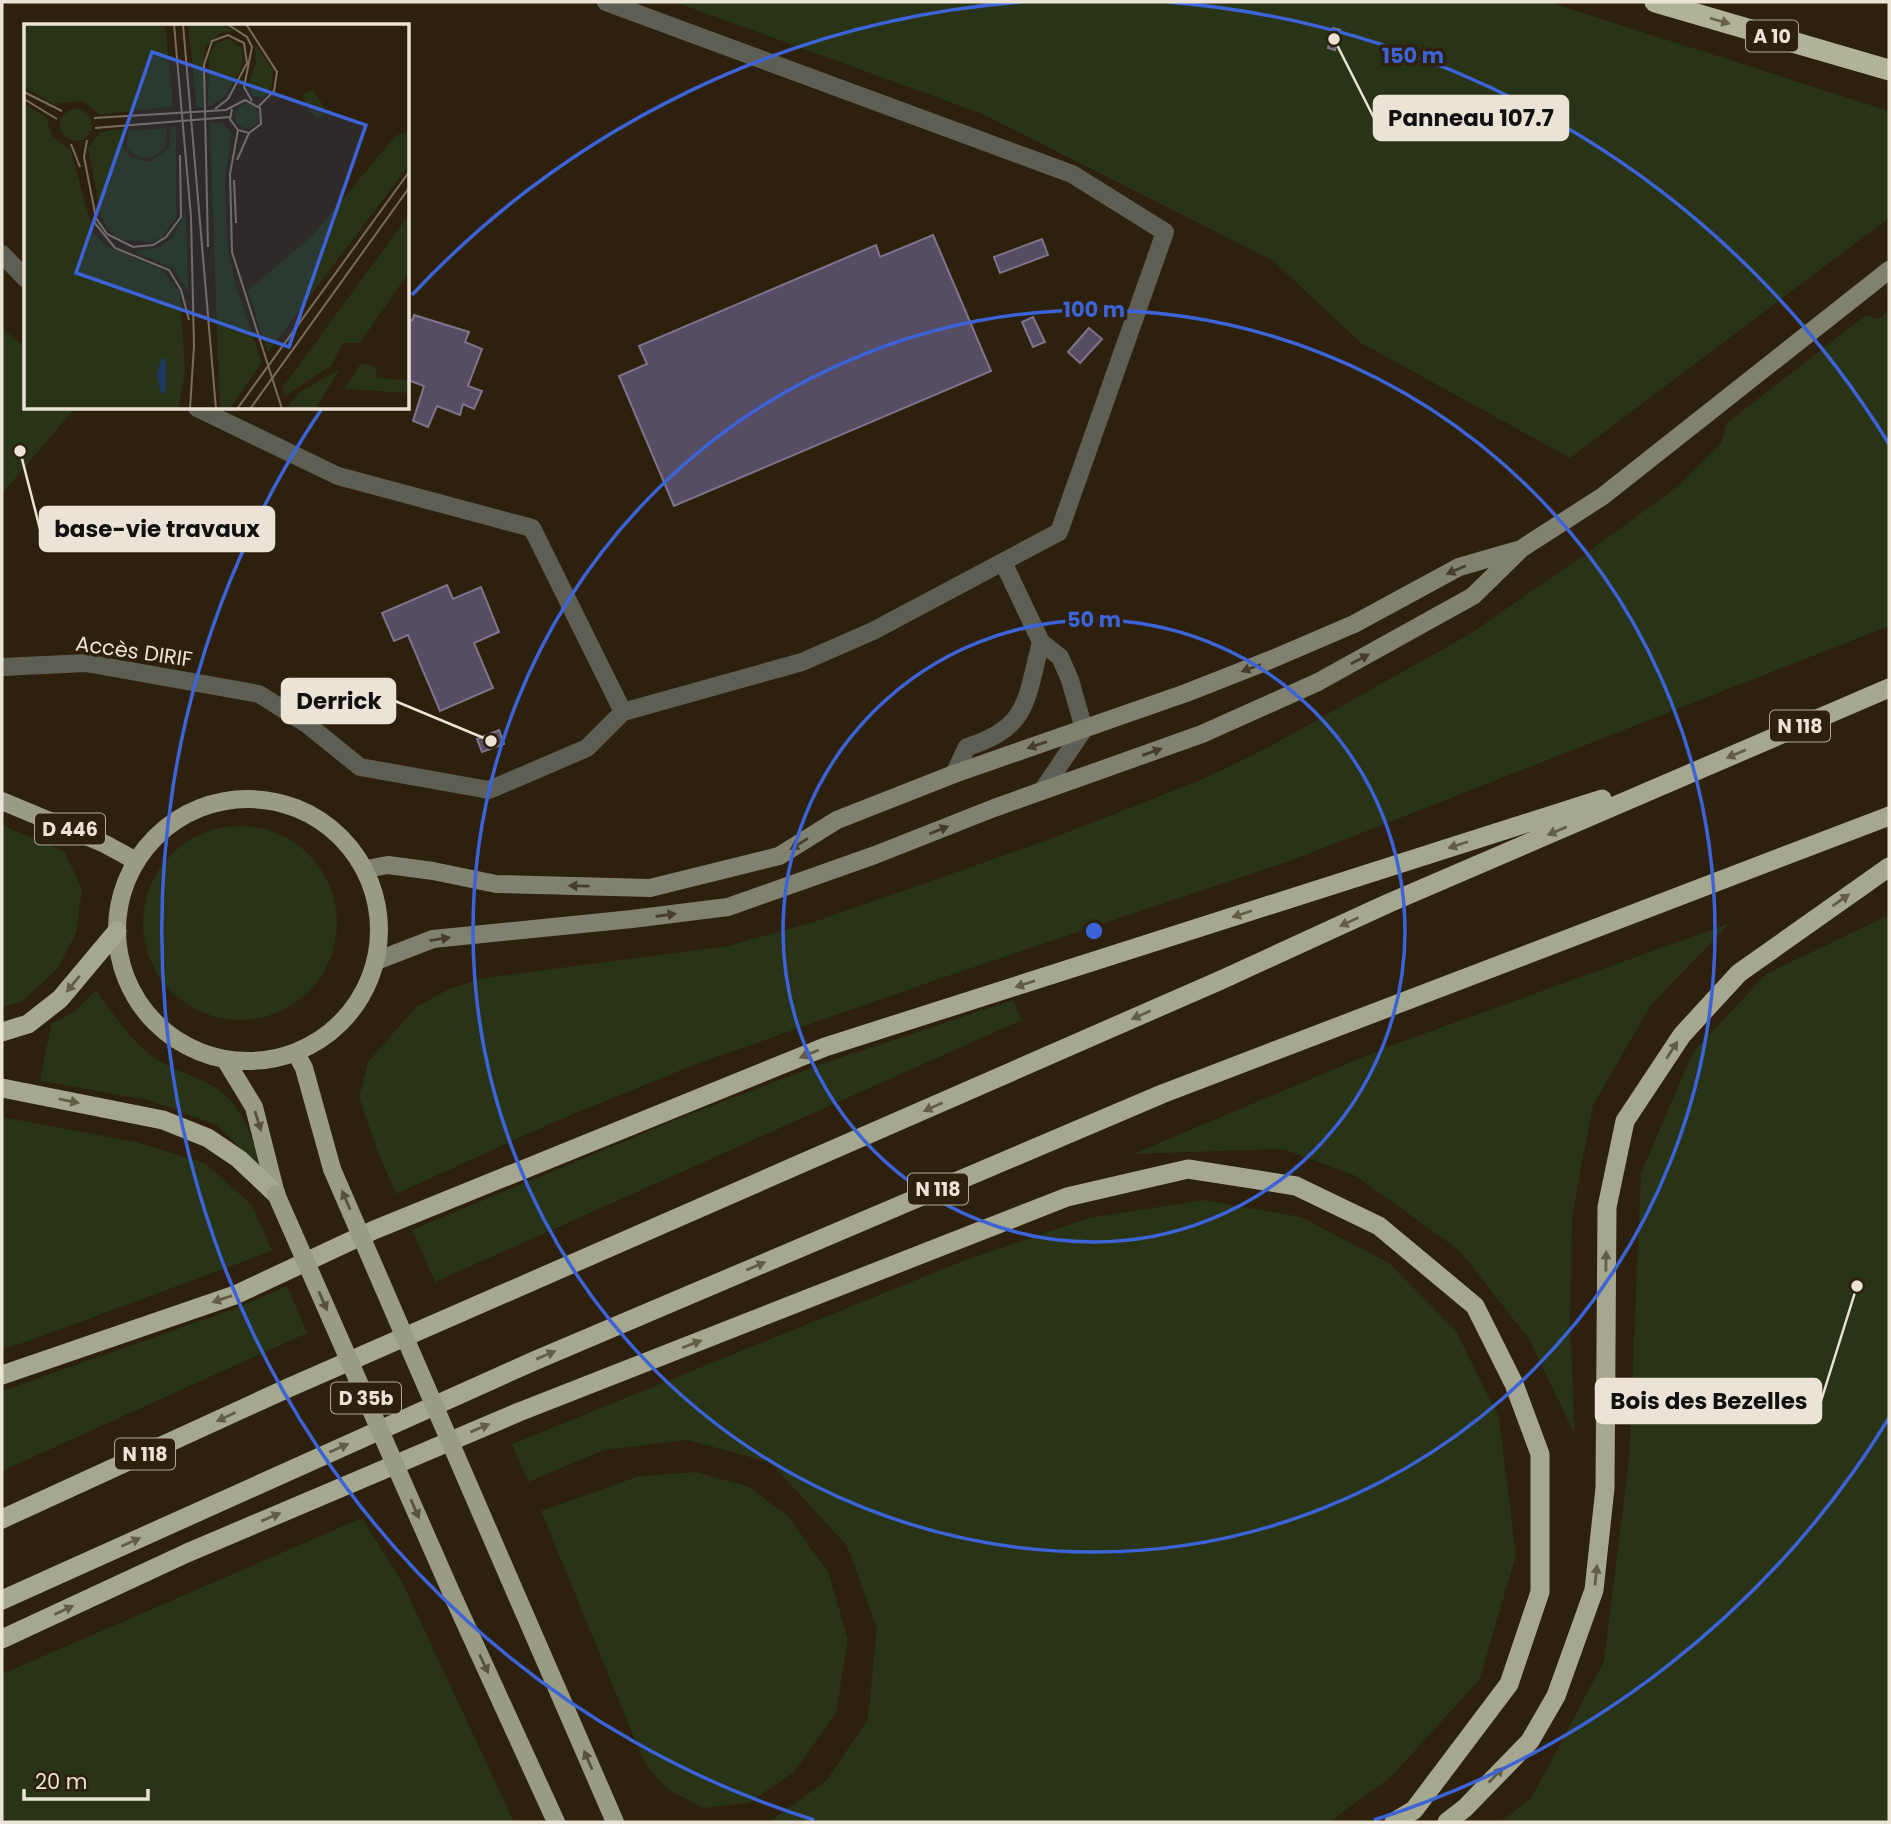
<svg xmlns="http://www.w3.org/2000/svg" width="1891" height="1824" font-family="Poppins,sans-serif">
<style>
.green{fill:#293315}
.building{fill:#564c63;stroke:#7e748c;stroke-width:2}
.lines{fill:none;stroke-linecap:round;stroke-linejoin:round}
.service{stroke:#5e5f54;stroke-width:18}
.secondary{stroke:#80816f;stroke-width:18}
.primary{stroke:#999b84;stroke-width:18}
.trunk{stroke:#a5a78e;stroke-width:19}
.motorway{stroke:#b1b398;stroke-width:21}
.primary-bridge{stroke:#999b84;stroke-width:18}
.oneway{fill:#68624b}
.oneway2{fill:#463d2a}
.oneway3{fill:#635d46}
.oneway4{fill:#58513c}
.ring{fill:none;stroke:#3c64d8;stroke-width:3.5}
.labels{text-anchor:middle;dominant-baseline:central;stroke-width:7;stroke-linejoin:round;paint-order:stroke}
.shield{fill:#2d200c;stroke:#b3a89a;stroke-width:2}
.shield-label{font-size:19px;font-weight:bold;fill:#ece3d7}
.street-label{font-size:21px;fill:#ece3d7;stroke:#2d200c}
.inset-road{fill:none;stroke:#796e5d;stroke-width:2}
.view{fill:#3c64d8;fill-opacity:0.15;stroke:#3c64d8;stroke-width:3.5}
.inset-edge{fill:none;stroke:#ece3d7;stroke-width:3.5}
.centre{fill:#3c64d8;stroke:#2d200c;stroke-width:3.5}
.ring-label{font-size:21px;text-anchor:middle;font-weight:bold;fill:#3c64d8;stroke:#2d200c;stroke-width:7;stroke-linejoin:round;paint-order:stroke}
.leader{fill:none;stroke:#ece3d7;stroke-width:2.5}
.callout-dot{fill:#ece3d7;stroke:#2d200c;stroke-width:2.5}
.callout{fill:#ece3d7;stroke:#ece3d7;stroke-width:2.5}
.callout-label{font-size:23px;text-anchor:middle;font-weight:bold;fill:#111}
</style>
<rect width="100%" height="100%" fill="#2d200c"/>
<!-- green -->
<path class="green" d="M675,2H1549L1889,111V218L1570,458L1361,343L1272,260L980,113Z
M1889,311V626L1290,861L936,980L696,1064L552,1123L396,1194L377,1150L359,1097L368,1062L416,1007L449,989L484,978L728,946L811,923L1045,841L1203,779L1265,749L1468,635L1580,558L1678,486L1721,443L1727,423L1866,315L1878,319Z
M2,328L26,348V408H75L2,494Z
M2,825L64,851L82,889L76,933L58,968L22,1002L2,1007Z
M143 923a97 97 0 1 1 194 0a97 97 0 1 1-194 0Z
M1889,915V1822H1501L1532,1797L1604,1661L1629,1460L1641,1173L1693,1052L1766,974Z
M1730,923L1651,1005L1593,1105L1572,1216L1570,1324L1575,1435L1529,1339L1460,1251L1356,1176L1283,1149L1133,1154L1387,1047Z
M96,990C113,1014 128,1037 152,1056C170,1070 195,1075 215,1087C243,1105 253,1140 263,1170L217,1125L148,1100L40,1081L51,1024L75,1011Z
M1013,1000L1022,1020L435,1282L412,1230L680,1118L827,1062Z
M2,1117L136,1142L205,1163L252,1205L272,1251L26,1342L2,1349Z
M1203,1200L1301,1217L1389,1263L1456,1331L1499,1418L1516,1555L1480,1679L1391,1777L1329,1822H769L826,1781L868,1719L877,1628L847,1546L771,1463L688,1440L604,1450L528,1482L512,1444L963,1261L1089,1218Z
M287,1286L307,1333L2,1471V1391L234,1309Z
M697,1472L749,1487L789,1517L829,1574L848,1640L836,1713L794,1772L749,1803L704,1808L667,1789L645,1764L541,1511L639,1476Z
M362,1518L402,1582L514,1822H2V1674Z"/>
<!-- building -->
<path class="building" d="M1333,28L1340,30L1335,50L1328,48Z
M933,235L991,371L674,506L619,376L647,364L639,346L876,245L880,257Z
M1042,239L1048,255L1000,273L994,257Z
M414,315L469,332L465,342L482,349L468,386L482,391L474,409L463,404L460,415L437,406L428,427L413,421L424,386L408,380V319L412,321Z
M1033,317L1045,342L1033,347L1022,322Z
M1089,328L1102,339L1080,363L1068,352Z
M447,585L453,599L481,587L499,632L474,643L493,688L440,711L408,635L394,641L382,613Z
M499,730L504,744L482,752L477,739Z"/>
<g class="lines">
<!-- service -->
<path class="service" d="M2,254L26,279
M197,408L338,476L532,528L623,712L802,662L873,631L1059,532L1165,232L1072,174L606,2
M1003,562L1041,642L1060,657L1070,680L1084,729L1042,791
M2,667L86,663L259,694L308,725L360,767L489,790L587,748L623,712
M954,774L967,747C1030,728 1026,698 1041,642"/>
<!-- secondary -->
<path class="secondary" d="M366,869L388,865L433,871L496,884L650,888L779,856L837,820L954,774L1186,693L1270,660L1354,624L1459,567L1518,550
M376,961L433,939L632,919L728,907L875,855L994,808L1202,734L1318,682L1473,596L1521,549L1603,496L1889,270"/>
<!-- primary -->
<path class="primary" d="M117 930a131 131 0 1 1 262 0a131 131 0 1 1-262 0Z
M2,801L105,844L136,861
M296,1053L304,1068L332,1169
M226,1061L254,1107L276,1194
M509,1578L615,1822
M455,1601L556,1822"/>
<!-- trunk -->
<path class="trunk" d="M2,1032L28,1024L60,999L117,931
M2,1088L163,1120L208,1138L239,1159L276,1194
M2,1375L235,1295L374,1230L825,1047L1602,799
M2,1519L288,1388L1221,980L1389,903L1889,688
M2,1600L534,1361L1162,1094L1889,816
M2,1639L187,1553L519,1412L1067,1197L1188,1169L1296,1186L1379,1226L1475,1306L1514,1384L1540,1454V1592L1509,1684L1414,1810L1394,1822
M1447,1822L1465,1808L1530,1741L1556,1696L1594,1590L1605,1488L1607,1207L1625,1121L1682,1035L1739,973L1889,867"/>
<!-- motorway -->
<path class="motorway" d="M1655,2L1889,70"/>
<!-- primary-bridge -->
<path class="primary-bridge" d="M332,1169L509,1578
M276,1194L455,1601"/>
</g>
<!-- one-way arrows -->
<defs><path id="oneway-solid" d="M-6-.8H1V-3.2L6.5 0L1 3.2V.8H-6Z" transform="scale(1.75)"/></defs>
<use class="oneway" href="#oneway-solid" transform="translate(1720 21) rotate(16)"/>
<g class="oneway2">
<use href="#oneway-solid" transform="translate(1456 570) rotate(156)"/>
<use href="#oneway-solid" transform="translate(1360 659) rotate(-28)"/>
<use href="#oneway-solid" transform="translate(1251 668) rotate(159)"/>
<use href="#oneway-solid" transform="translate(1037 745) rotate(161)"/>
<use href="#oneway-solid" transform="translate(1152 752) rotate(-19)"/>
<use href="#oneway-solid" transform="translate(939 830) rotate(-22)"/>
<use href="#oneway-solid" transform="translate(799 844) rotate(148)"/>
<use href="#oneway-solid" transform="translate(579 886) rotate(-179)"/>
<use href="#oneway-solid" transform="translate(666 915) rotate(-8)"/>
<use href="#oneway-solid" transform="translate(440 939) rotate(-9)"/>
</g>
<g class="oneway3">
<use href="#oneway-solid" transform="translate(1736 754) rotate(157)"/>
<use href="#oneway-solid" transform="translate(1557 831) rotate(157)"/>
<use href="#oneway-solid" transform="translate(1458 845) rotate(162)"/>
<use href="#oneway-solid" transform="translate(1841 900) rotate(-35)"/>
<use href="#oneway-solid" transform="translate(1242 914) rotate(162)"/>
<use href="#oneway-solid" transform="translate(1349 922) rotate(155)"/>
<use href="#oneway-solid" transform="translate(73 984) rotate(129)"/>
<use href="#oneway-solid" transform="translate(1025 984) rotate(162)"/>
<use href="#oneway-solid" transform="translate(1141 1015) rotate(156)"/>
<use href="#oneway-solid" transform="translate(1672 1050) rotate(-57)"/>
<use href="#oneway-solid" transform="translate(809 1054) rotate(158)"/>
<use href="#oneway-solid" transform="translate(69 1101) rotate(11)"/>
<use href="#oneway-solid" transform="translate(933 1107) rotate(156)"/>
<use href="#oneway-solid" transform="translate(1606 1261) rotate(-89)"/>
<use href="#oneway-solid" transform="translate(756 1266) rotate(-23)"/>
<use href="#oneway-solid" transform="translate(222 1299) rotate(161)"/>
<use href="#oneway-solid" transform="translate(692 1344) rotate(-21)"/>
<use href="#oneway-solid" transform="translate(546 1355) rotate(-23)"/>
<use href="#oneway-solid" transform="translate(226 1417) rotate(155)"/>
<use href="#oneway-solid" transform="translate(480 1428) rotate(-23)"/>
<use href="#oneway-solid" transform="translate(339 1448) rotate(-24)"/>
<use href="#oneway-solid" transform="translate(271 1517) rotate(-23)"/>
<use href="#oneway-solid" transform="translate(131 1542) rotate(-24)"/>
<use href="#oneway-solid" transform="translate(1596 1575) rotate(-84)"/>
<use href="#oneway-solid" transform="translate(64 1610) rotate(-25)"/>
<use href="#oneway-solid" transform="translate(1496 1775) rotate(-46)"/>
</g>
<g class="oneway4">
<use href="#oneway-solid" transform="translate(258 1121) rotate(73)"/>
<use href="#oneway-solid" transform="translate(346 1200) rotate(-113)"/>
<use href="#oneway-solid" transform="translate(323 1301) rotate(66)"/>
<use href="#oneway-solid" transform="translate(415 1509) rotate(66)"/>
<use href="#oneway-solid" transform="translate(484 1664) rotate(65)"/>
<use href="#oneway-solid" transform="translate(588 1760) rotate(-113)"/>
</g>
<!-- distance rings -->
<g class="ring">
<circle cx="1094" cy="931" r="311"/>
<circle cx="1094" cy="931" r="621"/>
<path d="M1889 1418A932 932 0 0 1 1374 1820M814 1820A932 932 0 0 1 321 410M412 295A932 932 0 0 1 1021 2M1167 2A932 932 0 0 1 1889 444"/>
</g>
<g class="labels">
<!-- shield labels -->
<g class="shield">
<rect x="1746" y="20.5" width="52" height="31" rx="5"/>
<rect x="1770" y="710.5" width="60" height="31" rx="5"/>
<rect x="35" y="813.5" width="70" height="31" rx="5"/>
<rect x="908" y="1173.5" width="60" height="31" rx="5"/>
<rect x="331" y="1382.5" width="70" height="31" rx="5"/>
<rect x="115" y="1438.5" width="60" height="31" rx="5"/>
</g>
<g class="shield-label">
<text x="1772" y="36">A 10</text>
<text x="1800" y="726">N 118</text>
<text x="70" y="829">D 446</text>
<text x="938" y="1189">N 118</text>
<text x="366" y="1398">D 35b</text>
<text x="145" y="1454">N 118</text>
</g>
<!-- street labels -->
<g class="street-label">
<text transform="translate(134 651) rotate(8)">Accès DIRIF</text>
</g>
</g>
<!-- overview -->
<g transform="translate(24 24)">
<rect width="385" height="385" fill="#2d200c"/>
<path d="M0,0H141L149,82L76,91L59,77L30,80L0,63ZM164,0H196L210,7L197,9L181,22L179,83H173ZM205,15L219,26L218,43L202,71L184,83L185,32L192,19ZM231,20L249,46L248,61L239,74L229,72L224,59L232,39ZM289,65L303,88L292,95L278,72ZM0,80L22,93L28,112L47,127L69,208L82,222L138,246L156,269L161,349L154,385H0ZM211 92a12 12 0 1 1 24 0a12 12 0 1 1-24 0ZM36 101a16 16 0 1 1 32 0a16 16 0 1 1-32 0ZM186,99H198L207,109L201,159L203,219L212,264L238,338L206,385H196L195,364ZM147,103H152V194L138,213L127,218L98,216L85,207L77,192L64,124L76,108L99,105L97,117L105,133L126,138L145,124ZM143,104L141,123L132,132L115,134L102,123L105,107ZM385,107V141L244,328L224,267L289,211L371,112ZM161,187L163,221L164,267L148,243L110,228L136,222L149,213ZM385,191V248L336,319H319L307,342L261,372L258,364ZM337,339L351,343L353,354L385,356V369L320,365ZM316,345L291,385H263L274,369Z" fill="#293315"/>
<path d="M138,333L142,336V367L137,370L133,350Z" fill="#1e3a62"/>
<path class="inset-road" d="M150,0L167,193L170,322L166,385M159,0L192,385M203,0L223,13L228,23L220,63L228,77M222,0L253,48L250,67L235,82M0,68L38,87M0,75L33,95M70,94L202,86L221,76L236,84L237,100L225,109L214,106L206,95L208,85M71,104L206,93M214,106L206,150L208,228L258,385M63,116L60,133L72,194L83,210L109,223L129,221L142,213L157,193L156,131M47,120L56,143M213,136L225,109M210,156L212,199M70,198L91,224L145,246L157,266L165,296M184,223L180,41L188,17L204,11L220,19L223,39L204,75L191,85M213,385L385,148M226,385L385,164"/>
<path class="view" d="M128,28L342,101L265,323L52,249Z"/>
<rect width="385" height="385" class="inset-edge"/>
</g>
<circle cx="1094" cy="931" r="10" class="centre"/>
<g class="ring-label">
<text x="1413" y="63">150 m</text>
<text x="1094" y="317">100 m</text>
<text x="1094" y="627">50 m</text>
</g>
<!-- callouts -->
<path class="leader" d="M1334 39L1374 118M20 451L40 529M491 741L395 701M1857 1286L1821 1401"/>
<g class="callout-dot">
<circle cx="1334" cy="39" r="7"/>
<circle cx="20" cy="451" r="7"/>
<circle cx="491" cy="741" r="7"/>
<circle cx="1857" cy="1286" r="7"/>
</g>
<g class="callout">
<rect x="1374" y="96" width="194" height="44" rx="7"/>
<rect x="40" y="507" width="234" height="44" rx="7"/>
<rect x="282" y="679" width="113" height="44" rx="7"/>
<rect x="1596" y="1379" width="225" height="44" rx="7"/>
</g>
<g class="callout-label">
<text x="1471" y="126">Panneau 107.7</text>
<text x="157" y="537">base-vie travaux</text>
<text x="339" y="709">Derrick</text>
<text x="1709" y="1409">Bois des Bezelles</text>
</g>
<!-- border -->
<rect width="1891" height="1824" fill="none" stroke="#ece3d7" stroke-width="7"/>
<!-- scale -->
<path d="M24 1789v10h124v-10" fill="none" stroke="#ece3d7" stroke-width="3.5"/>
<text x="35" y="1789" font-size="21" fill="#ece3d7" stroke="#2d200c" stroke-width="5" paint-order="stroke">20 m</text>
</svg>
